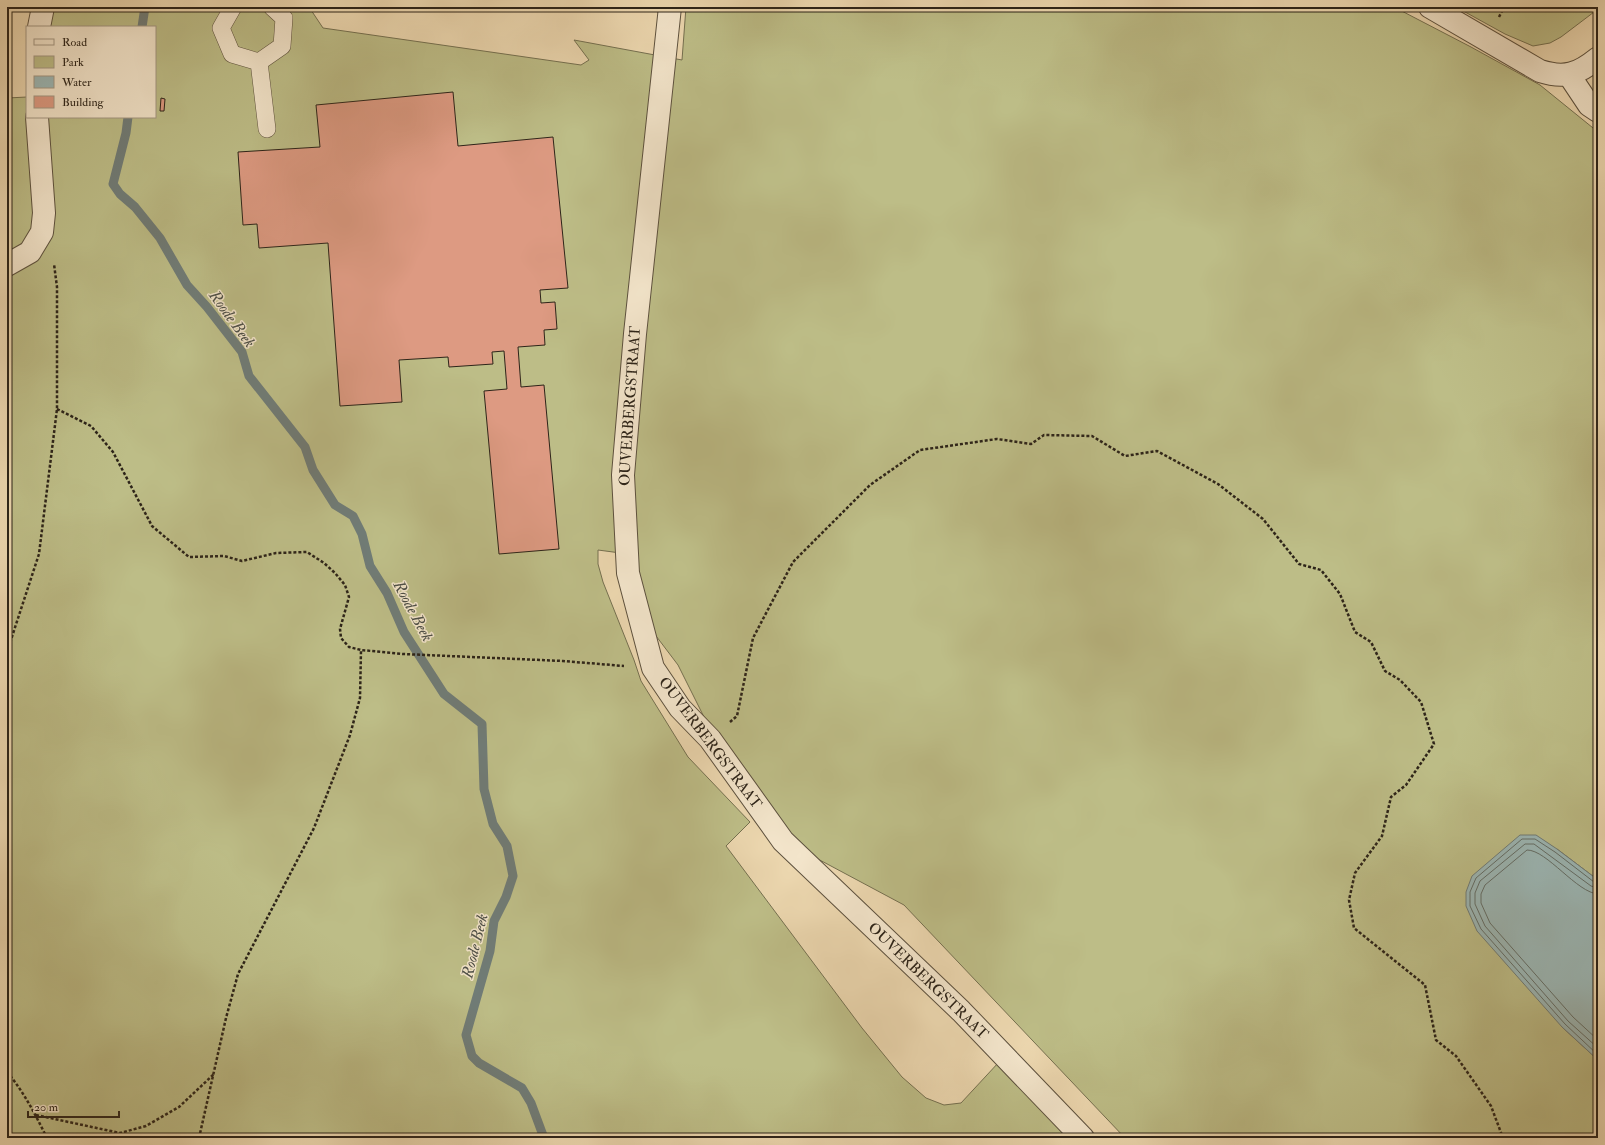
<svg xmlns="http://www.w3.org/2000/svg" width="1605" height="1145" font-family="'IM FELL Double Pica',serif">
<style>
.green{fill:#bdbd87;stroke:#757050}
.water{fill:#9cb7b5;stroke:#707c77}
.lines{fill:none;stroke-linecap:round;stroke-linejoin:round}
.shore{stroke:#646e67;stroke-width:1}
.stream{stroke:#707c77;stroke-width:9}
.building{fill:#dd9a82;stroke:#2d2419}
.lane-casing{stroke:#5d513e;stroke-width:18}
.street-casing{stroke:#5d513e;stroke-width:24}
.path{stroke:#2d2419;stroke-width:2.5;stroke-dasharray:3 2;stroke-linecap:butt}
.lane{stroke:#f3e5cb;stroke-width:17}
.street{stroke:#f3e5cb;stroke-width:22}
.labels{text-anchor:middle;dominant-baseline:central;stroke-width:3;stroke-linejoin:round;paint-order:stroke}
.street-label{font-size:15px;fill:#2d2419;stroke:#f3e5cb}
.water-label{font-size:16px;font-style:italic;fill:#4e5048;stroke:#f3e5cb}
</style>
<rect width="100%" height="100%" fill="#ecd7af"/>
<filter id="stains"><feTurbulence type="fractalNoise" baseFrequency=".005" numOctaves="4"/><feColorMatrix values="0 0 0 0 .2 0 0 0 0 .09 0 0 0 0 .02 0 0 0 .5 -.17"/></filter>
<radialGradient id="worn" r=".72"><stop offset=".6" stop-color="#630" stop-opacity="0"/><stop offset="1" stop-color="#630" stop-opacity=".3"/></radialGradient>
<!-- green -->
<path class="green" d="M53,7H309L323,28L581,65L589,60L574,40L682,60L686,7H1394L1471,47L1540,85L1598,132V880L1557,849L1562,1027L1598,1060V1138H1125L904,905L801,850L713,735L678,665L647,624L628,554L598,550V564L603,582L634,660L641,681L688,757L750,822L726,846L862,1028L902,1077L926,1098L944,1105L961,1103L999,1062L1068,1138H7V98L27,97V117H155V27H45Z
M1456,7H1598V9L1561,37L1550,43L1533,46L1505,34Z"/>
<!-- water -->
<path class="water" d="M1520,835H1536L1557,849L1598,880V1060L1562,1027L1477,931L1466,906V892L1472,876Z"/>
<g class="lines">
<!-- shore -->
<path class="shore" d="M1598,883L1594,882L1555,852L1535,839H1522L1476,878L1470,892V906L1481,929L1565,1024L1598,1055
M1598,888L1591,886L1534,844H1525L1480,881L1475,893V904L1485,926L1568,1021L1598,1048
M1598,894C1577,893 1547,850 1527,850L1485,885L1481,894V903L1490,923L1573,1017L1598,1040"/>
<!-- stream -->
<path class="stream" d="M142,27L145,7
M128,117L126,133L113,184L120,194L135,207L160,238L187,285L207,307L242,352L249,376L305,447L313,470L335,505L353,516L362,534L370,566L387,593L404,632L444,694L482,724L484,789L493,824L507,846L513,876L506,897L494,921L490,951L466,1035L472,1056L479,1063L522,1088L531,1103L544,1138"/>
</g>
<!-- building -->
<path class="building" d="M453,92L458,146L553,137L568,288L540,290L541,303L555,302L557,329L544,330L545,345L518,347L521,387L544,385L559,549L499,554L484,391L507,389L504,351L492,352L493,364L449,367L448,357L399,360L402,402L340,406L328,243L259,248L257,224L243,225L238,152L320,147L316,105Z
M161,98L165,99L164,111H160Z"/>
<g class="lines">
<defs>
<path id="lane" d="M233,7L221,28L232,54L259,62
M259,62L282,46L284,18L272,7
M259,62L267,129"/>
<path id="street" d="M670,7L635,334L623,475L628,573L653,668L680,708L710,739L783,841L961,1011L1083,1138
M1430,7L1540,71C1565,79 1578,74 1598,58
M39,27L43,7
M1569,75L1589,105L1598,111
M7,265L30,252L42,232L44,213L37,117"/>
</defs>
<!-- lane casing -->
<use href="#lane" class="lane-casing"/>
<!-- street casing -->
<use href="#street" class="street-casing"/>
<!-- path -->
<path class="path" d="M1499,17L1504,7
M57,409L91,426L113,452L152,526L189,557L224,556L242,561L276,553L307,552L324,563L335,573L345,585L349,597L340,629L341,638L349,647L361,650L403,654L563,661L624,666
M7,652L39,554L57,409V287L54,264
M730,722L737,716L753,638L793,562L870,485L920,450L997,439L1031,444L1044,435L1092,436L1125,456L1157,451L1218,484L1263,519L1299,564L1321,570L1340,594L1355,632L1371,642L1385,671L1400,680L1421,702L1434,744L1406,785L1391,797L1382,836L1355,873L1349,900L1354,928L1425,985L1436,1040L1456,1056L1491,1106L1503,1138
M7,1072C24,1092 35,1114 47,1138
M36,1115L120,1133L146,1126L179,1107L214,1074
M199,1138L226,1018L238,974L314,828L350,735L360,698L361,650"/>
<!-- lane -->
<use href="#lane" class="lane"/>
<!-- street -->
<use href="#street" class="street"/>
</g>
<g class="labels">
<!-- street labels -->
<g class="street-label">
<text transform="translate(630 406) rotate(-86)">OUVERBERGSTRAAT</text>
<text transform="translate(710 743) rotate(53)">OUVERBERGSTRAAT</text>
<text transform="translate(928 981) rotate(44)">OUVERBERGSTRAAT</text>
</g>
<!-- water labels -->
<g class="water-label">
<text transform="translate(232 319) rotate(54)">Roode Beek</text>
<text transform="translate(413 611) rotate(62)">Roode Beek</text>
<text transform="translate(475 946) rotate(-76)">Roode Beek</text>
</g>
</g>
<!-- margin -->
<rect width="1605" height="1145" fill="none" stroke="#ecd7af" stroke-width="24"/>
<rect x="8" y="8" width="1589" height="1129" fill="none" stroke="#2d2419" stroke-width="2"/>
<rect x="12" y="12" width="1581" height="1121" fill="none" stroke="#2d2419"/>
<!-- legend -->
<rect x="26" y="26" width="130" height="92" fill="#f3e5cb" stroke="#a49884"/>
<rect x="34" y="39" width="20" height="6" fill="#f3e5cb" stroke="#a49884"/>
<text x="62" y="46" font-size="12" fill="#2d2419">Road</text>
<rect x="34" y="56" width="20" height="12" fill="#bdbd87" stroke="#a49884"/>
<text x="62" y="66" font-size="12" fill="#2d2419">Park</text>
<rect x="34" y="76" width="20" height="12" fill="#9cb7b5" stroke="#a49884"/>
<text x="62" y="86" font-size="12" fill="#2d2419">Water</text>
<rect x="34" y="96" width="20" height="12" fill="#dd9a82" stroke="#a49884"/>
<text x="62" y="106" font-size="12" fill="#2d2419">Building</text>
<!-- scale -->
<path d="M28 1111v6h91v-6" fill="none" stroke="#2d2419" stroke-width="2"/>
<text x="34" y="1111" font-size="12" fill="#2d2419" stroke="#f3e5cb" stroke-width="3" paint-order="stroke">20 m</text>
<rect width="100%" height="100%" filter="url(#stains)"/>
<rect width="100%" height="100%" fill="url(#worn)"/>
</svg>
